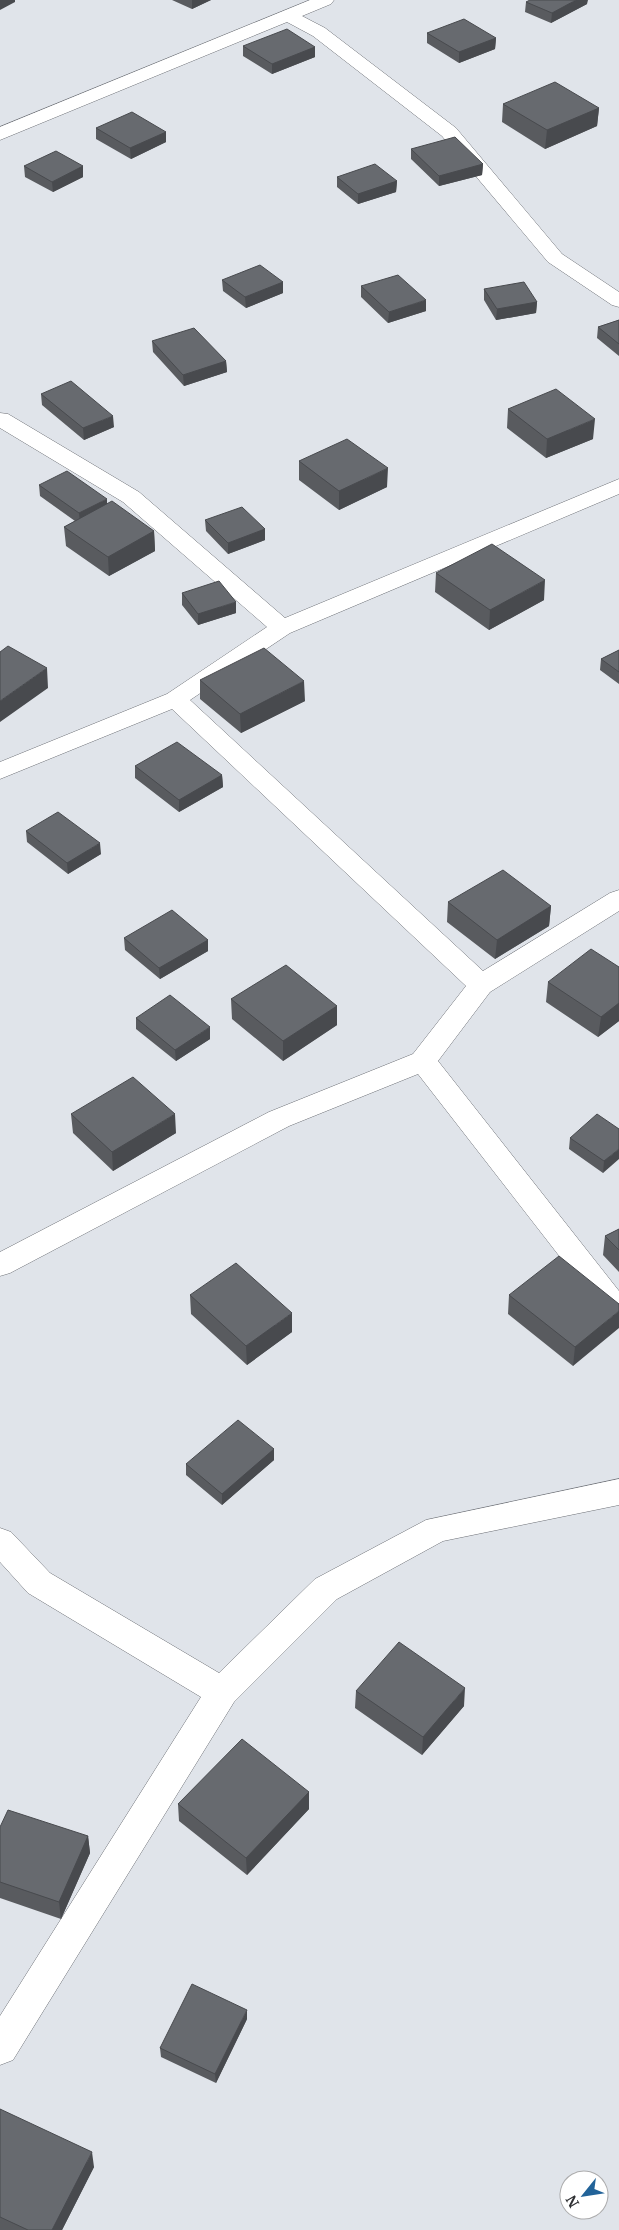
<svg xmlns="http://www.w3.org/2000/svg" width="619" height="2230" font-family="Merriweather,serif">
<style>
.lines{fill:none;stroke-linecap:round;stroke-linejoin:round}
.street-casing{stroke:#6d7076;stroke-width:1}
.street{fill:#fff;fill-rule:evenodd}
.wall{fill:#595b5f}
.shaded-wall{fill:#484a4e}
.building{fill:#676a6f;stroke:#484a4e}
</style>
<rect width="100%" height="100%" fill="#e0e4ea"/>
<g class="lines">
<defs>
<path id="street" d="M310,0H334L331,4L302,16L325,28L456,128L562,254L619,292V307L612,305L548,262L442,136L313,36L287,22L0,140V127Z
M0,413L8,414L139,492L285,618L619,479V494L290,633L190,700L483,971L610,893L619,890V911L490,992L438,1061L619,1291V1324L609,1320L418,1074L289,1126L10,1273L0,1276V1252L269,1112L413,1054L466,986L172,709L0,779V762L167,694L267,627L123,502L0,428Z
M619,1479V1505L443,1541L337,1599L234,1702L13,2060L0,2065V2016L201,1697L28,1593L0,1562V1528L11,1532L50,1573L219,1673L315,1579L426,1520Z"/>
</defs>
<!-- street casing -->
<use href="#street" class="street-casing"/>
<!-- street -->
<use href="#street" class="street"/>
</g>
<!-- wall -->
<path class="wall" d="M172,0H211L192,9Z
M526,2L587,4L551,23L525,12Z
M427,33L496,38L495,49L459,63L427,43Z
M243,46L315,47V57L272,74L243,56Z
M503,104L599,108L597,126L545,149L502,122Z
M96,128L166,132V142L131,159L96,139Z
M411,149L483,164L482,175L439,186L411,159Z
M24,166H83V177L53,192L25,177Z
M337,177L397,181L396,192L358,204L337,187Z
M222,280L283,282V293L246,308L223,291Z
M361,286L426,311L388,323L361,297Z
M484,289L537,302L536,313L496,320L484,300Z
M619,320V356L597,338L598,327Z
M152,341L226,361L227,372L184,386L153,352Z
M41,394L114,427L84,440L42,405Z
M508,409L593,439L546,458L507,428Z
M299,461L387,487L339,510L299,480Z
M39,485L107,504L154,531L155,551L109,576L66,546L64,527L75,521L40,496Z
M205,520L265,529V540L228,554L206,531Z
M436,573L544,600L489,630L435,592Z
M182,593L236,613L198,625L182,605Z
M619,650V684L600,670L601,659Z
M200,680L305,701L241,733L200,699Z
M135,766L222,775L223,787L179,812L135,778Z
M26,831L101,854L68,874L27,842Z
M448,902L551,906L549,926L495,959L447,922Z
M124,938L208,940V951L160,979L125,950Z
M619,967V1021L598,1037L546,1002L548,982Z
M231,999L337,1006V1025L283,1061L232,1019Z
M136,1018L210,1039L176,1061L136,1029Z
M71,1114L176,1133L113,1171L73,1133Z
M619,1129L603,1173L569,1149L570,1138Z
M619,1229V1272L603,1255L605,1236Z
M190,1295L292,1332L247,1365L191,1314Z
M509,1295L619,1304L573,1366L508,1314Z
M274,1449V1460L222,1505L186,1475V1464Z
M356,1691L464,1706L422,1755L355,1708Z
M309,1792V1809L247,1875L179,1821L178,1804Z
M0,1827L88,1836L90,1853L61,1919L0,1898Z
M247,2019L216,2083L161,2057L160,2048Z
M0,2109L94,2167L62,2230H0Z"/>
<!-- shaded-wall -->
<path class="shaded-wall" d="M0,0H15V2L0,10Z
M192,0H211L192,9Z
M576,0H588L587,4L551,23L552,13Z
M496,38L495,49L459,63V52Z
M315,47V57L272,74V64Z
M599,108L597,126L545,149L547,130Z
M166,132V142L131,159L130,148Z
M483,164L482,175L439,186V176Z
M83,166V177L53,192L52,182Z
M397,181L396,192L358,204V194Z
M283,282V293L246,308L245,297Z
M426,300V311L388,323L389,312Z
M537,302L536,313L496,320L497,309Z
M226,361L227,372L184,386L183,375Z
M113,416L114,427L84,440L83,428Z
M595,419L593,439L546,458L547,439Z
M388,468L387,487L339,510V491Z
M107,499V510L80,524L79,513Z
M265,529V540L228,554V543Z
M154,531L155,551L109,576L108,557Z
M545,580L544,600L489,630L490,610Z
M236,602V613L198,625V614Z
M47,668L48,688L0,722V701Z
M304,681L305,701L241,733L240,714Z
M222,775L223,787L179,812V800Z
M100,843L101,854L68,874L67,863Z
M551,906L549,926L495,959L497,940Z
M208,940V951L160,979L159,968Z
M619,1003V1021L598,1037L601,1017Z
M337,1006V1025L283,1061V1041Z
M210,1027V1039L176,1061L175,1050Z
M175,1114L176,1133L113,1171L112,1152Z
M619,1149V1159L603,1173L604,1161Z
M619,1311V1328L573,1366L575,1347Z
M292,1313V1332L247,1365L246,1346Z
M274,1449V1460L222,1505V1494Z
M465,1688L464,1706L422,1755L423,1737Z
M309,1792V1809L247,1875L246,1858Z
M88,1836L90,1853L61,1919L59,1902Z
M247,2010V2019L216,2083L215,2074Z
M92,2152L94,2167L62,2230H52Z"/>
<!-- building -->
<path class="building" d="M530,0H576L552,13L526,2Z
M464,19L496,38L459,52L427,33Z
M287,29L315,47L272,64L243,46Z
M555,82L599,108L547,130L503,104Z
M132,112L166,132L130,148L96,128Z
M455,137L483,164L439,176L411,149Z
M56,151L83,166L52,182L24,166Z
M375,164L397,181L358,194L337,177Z
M260,265L283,282L245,297L222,280Z
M398,275L426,300L389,312L361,286Z
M524,282L537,302L497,309L484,289Z
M619,320V344L598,327Z
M194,328L226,361L183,375L152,341Z
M71,381L113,416L83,428L41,394Z
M556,389L595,419L547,439L508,409Z
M347,439L388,468L339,491L299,461Z
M67,471L107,499L79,513L39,485Z
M112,501L154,531L108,557L64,527Z
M242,507L265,529L228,543L205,520Z
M492,544L545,580L490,610L436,573Z
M219,581L236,602L198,614L182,593Z
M8,646L47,668L0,701V652Z
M264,648L304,681L240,714L200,680Z
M619,650V672L601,659Z
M177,742L222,775L179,800L135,766Z
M58,812L100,843L67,863L26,831Z
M503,870L551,906L497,940L448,902Z
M172,910L208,940L159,968L124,938Z
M591,949L619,967V1003L601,1017L548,982Z
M286,965L337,1006L283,1041L231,999Z
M170,995L210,1027L175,1050L136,1018Z
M133,1077L175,1114L112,1152L71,1114Z
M597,1114L619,1129V1149L604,1161L570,1138Z
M619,1229V1250L605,1236Z
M559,1256L619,1304V1311L575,1347L509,1295Z
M236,1263L292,1313L246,1346L190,1295Z
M238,1420L274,1449L222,1494L186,1464Z
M399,1642L465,1688L423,1737L356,1691Z
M242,1739L309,1792L246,1858L178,1804Z
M8,1810L88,1836L59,1902L0,1882V1827Z
M192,1984L247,2010L215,2074L160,2048Z
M0,2109L92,2152L52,2230H28L0,2217Z"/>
<!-- north arrow -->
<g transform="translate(584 2195) rotate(240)"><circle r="24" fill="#ffffff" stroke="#acacad"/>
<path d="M0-4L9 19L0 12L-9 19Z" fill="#226399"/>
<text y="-8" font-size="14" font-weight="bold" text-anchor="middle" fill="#2f3033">N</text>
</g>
</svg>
